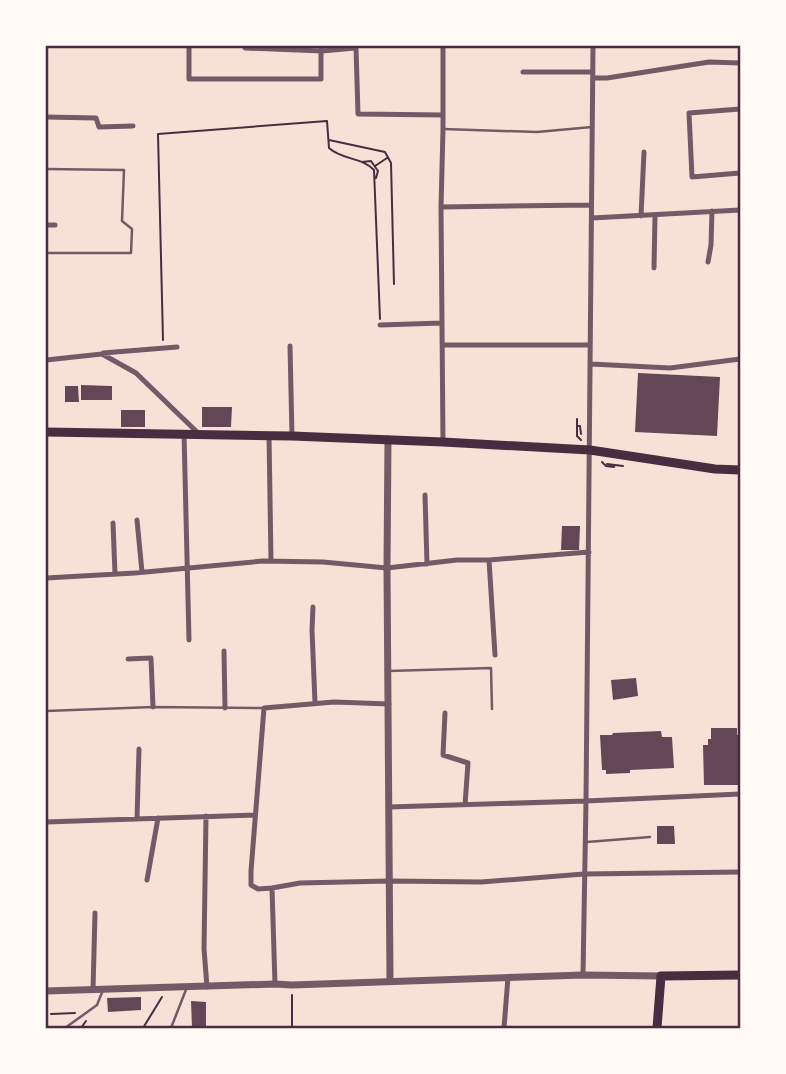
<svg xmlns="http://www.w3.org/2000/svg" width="786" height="1074" font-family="'Roboto Condensed',sans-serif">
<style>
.building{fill:#644757}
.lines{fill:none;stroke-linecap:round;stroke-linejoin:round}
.path{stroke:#4a2c40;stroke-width:2}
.service{stroke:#755966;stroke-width:2.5}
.minor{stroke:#755966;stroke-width:5}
.tertiary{stroke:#755966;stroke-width:7}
.primary{stroke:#4a2c40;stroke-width:9}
.neatline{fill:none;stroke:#4a2c40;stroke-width:2.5}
</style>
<rect width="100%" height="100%" fill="#f7e1d7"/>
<!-- building -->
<path class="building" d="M638,373L720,377L717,436L635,432Z
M81,385L112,386V400H81Z
M65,386H78L79,402H65Z
M202,407H232L231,427H202Z
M121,410H145V427H121Z
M562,526H580L579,550H561Z
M636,678L638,696L613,700L611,680Z
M711,728H737V735H740V785H704L703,745H708V739H711Z
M661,731L662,737H672L674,768L630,770V773L606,774V770H602L600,735H612L613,733Z
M657,826H674L675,844H657Z
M141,997V1010L108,1012L107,998Z
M191,1001L206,1002V1028H192Z"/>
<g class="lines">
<!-- path -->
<path class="path" d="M329,140L385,152L391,163L394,284
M362,162L371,161L378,171L376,178
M375,166L387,158
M163,340L158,134L327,121L329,148C342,160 362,157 374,170L380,319
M577,419V436L581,440
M578,426H580L581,434
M602,462L606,466L614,467V465
M607,464L623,466
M51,1014L75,1013
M81,1028L86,1021
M143,1028L162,997
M292,1028V995"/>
<!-- service -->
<path class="service" d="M443,129L537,132L592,127
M46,169L124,170L122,221L132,229L131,253H46
M388,671L491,668L492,709
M46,711L153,707L264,708
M587,842L650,837
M65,1028L97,1005L103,990
M171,1028L187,987"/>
<!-- minor -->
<path class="minor" d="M189,46V79H321V46
M245,46V48L322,51L356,48L358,114L443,115
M443,46V129L441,207L443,442
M523,72H593
M593,78H607L709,62L740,63
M740,109L689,113L692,177L740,173
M46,117L96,118L99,127L133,126
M441,207L590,205
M641,216L644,152
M592,218L740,210
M46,225H55
M708,262L711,245L712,211
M654,268L655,216
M380,325L442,323
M443,345H590
M290,346L292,436
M103,353L177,347
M46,360L102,354L136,373L198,433
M591,364L670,368L740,359
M184,433L189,640
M269,435L271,561
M425,495L427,564
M137,520L142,572
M113,523L115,574
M489,560L495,655
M46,578L135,573L263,561L323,562L387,568L457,560H489L589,552
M313,607L312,630L315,703
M224,651L225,708
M128,659L151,658L153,707
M389,704L334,702L264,708L251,871V885L258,889L272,888L300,883L389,881L481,882L584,874L740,872
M445,713L443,755L468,763L465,805
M389,807L586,801L740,794
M206,816L204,949L207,987
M137,819L139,749
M46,822L255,815
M147,880L158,818
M272,888L275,984
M583,975L586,801L593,46
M93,990L95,913
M504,1028L508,977"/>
<!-- tertiary -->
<path class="tertiary" d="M388,439L387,568L390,980
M46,991L275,984L292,985L583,975L661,976"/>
<!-- primary -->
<path class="primary" d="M46,432L292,436L443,442L590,450L715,469L740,470
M657,1028L661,976L740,975"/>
</g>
<!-- border -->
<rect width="786" height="1074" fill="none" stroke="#fffaf5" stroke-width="94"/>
<rect x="47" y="47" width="692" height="980" class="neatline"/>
</svg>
